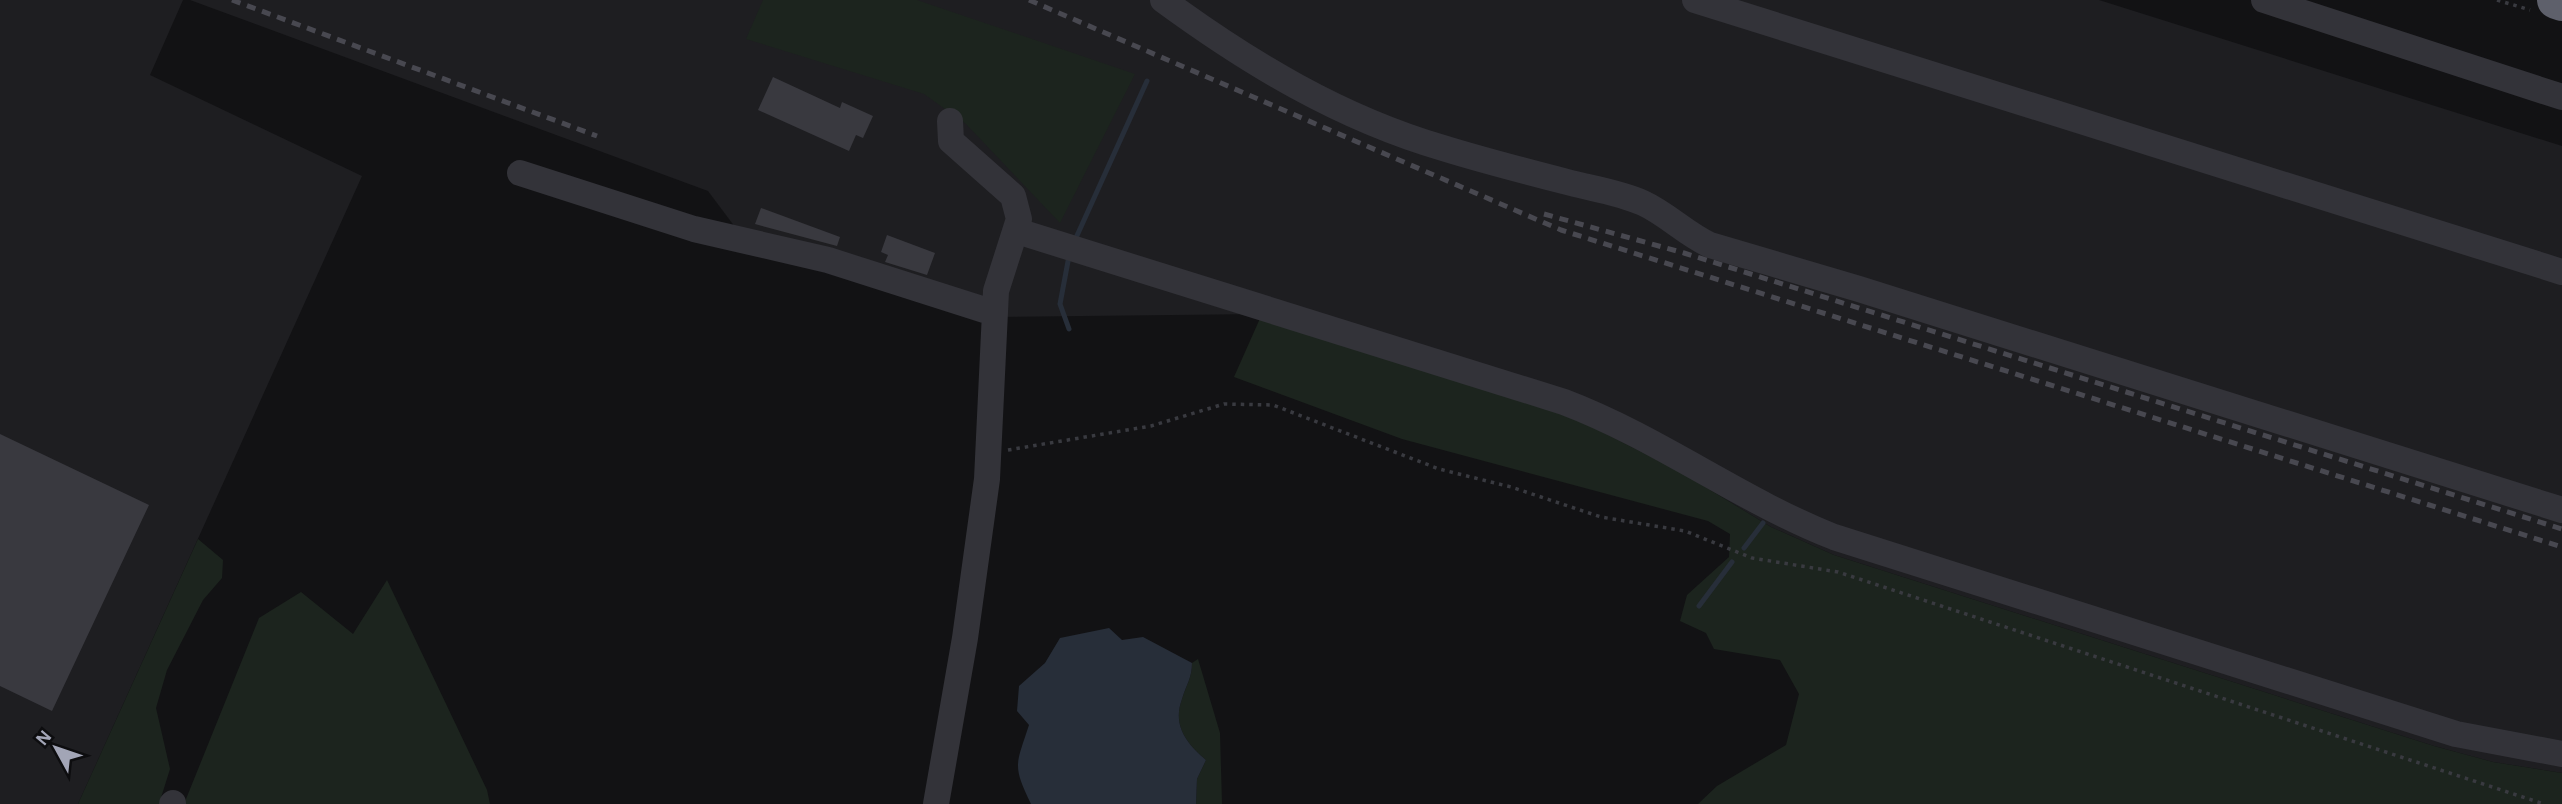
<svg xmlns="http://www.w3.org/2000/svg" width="2562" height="804" font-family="'Alegreya Sans',sans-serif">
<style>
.built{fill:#1e1e21}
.green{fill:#1c241e}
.water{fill:#272e39}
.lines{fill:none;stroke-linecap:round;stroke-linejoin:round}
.stream{stroke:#272e39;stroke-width:5}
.building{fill:#39393f}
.path{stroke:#393a40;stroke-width:3.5;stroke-dasharray:3.5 5;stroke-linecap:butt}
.minor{stroke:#333339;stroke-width:26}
.highway{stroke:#5e606b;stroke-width:38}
.rail{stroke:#484850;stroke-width:5;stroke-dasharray:9 7;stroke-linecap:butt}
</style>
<rect width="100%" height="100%" fill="#121214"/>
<!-- built -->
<path class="built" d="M0,0H183L150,75L362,176L78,804H0Z
M190,0H2099L2562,146V773L2493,762L2434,746L1834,555L1771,527L1679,471L1262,314L989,317L750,247L708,191Z"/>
<!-- green -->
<path class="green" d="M763,0H917L1135,74L1060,223L966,124L924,94L746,39Z
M1262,314L1545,403L1679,471L1771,527L1834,555L2434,746L2493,762L2562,773V804H1698L1717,786L1786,745L1799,694L1780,660L1714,649L1706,633L1680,621L1687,595L1729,557L1730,534L1708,521L1402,439L1234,377Z
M198,539L223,560L222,578L203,600L167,670L156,708L170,769L159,804H78Z
M387,580L487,790L490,804H184L259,618L301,592L353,634Z
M1198,659L1220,733L1222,804H1196L1197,779L1206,760C1187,744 1172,726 1182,699C1186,685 1192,678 1192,663Z"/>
<!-- water -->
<path class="water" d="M1109,628L1122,640L1143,637L1192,663C1192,678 1186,685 1182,699C1172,726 1187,744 1206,760L1197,779L1196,804H1031C1012,765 1016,765 1029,725L1017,711L1019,686L1045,663L1060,638Z"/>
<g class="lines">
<!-- stream -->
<path class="stream" d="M1075,240L1147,81
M1069,256L1060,304L1069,329
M1744,548L1763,523
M1699,606L1732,562"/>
</g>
<!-- building -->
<path class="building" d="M773,77L840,108L842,102L873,116L863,138L856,135L849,151L758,110Z
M761,208L840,237L837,246L755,224Z
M887,235L935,253L927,275L885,262L888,255L881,252Z
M0,434L149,505L52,711L0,686Z"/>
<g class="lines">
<!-- path -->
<path class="path" d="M2497,0L2530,10
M1008,450L1151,426L1224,404L1273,405L1439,469L1511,487L1601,517L1685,531L1752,558L1838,572L2544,804"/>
<!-- minor -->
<path class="minor" d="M1163,0C1249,63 1340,118 1443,148C1485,161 1528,172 1571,183C1595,189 1621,193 1643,203C1667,214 1686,234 1710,245L1859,289L2562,510
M1695,0L2562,272
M2264,0L2562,97
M520,173L694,229L828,260L994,313
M1017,231L1564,402C1659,438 1740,500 1834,537L2456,734L2562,754
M172,804L173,803
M936,804L965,638L987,479L996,291L1019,219L1013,196L951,141L950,121"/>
<!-- highway -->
<path class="highway" d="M2556,0L2562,2"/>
<!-- rail -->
<path class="rail" d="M232,0L597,136
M1029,0L1561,230L2562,547
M1544,214L1684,253L2562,529"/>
</g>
<!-- north arrow -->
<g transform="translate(56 748) rotate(310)" stroke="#0d0d0f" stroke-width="5" paint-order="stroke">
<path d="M0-5L12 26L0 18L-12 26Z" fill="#a2a5b6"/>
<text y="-10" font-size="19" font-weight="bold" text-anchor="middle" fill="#a2a5b6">N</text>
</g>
</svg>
